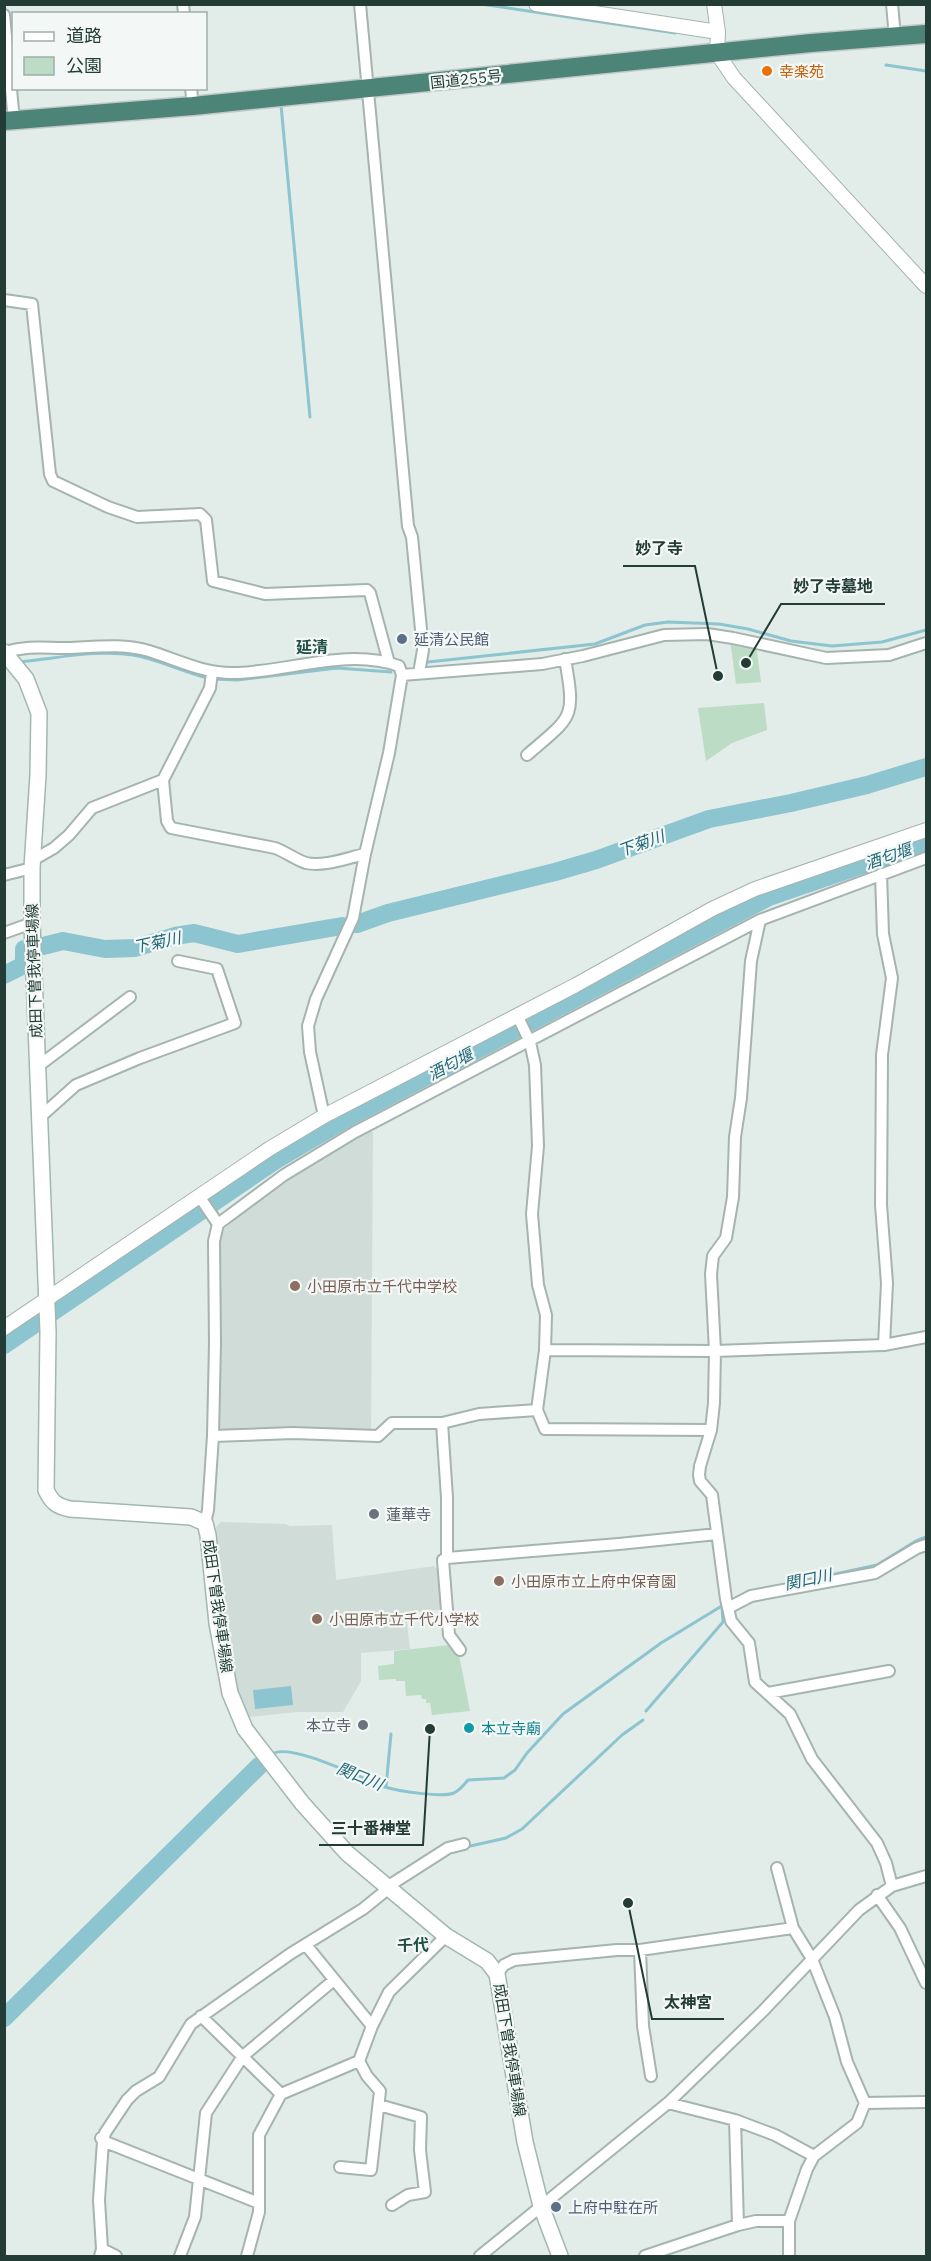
<svg xmlns="http://www.w3.org/2000/svg" width="931" height="2261" font-family="'IBM Plex Sans','Noto Sans JP',sans-serif">
<style>
.built{fill:#d0dcd7}
.green{fill:#bcdcc5}
.water{fill:#8cc4cf}
.lines{fill:none;stroke-linecap:round;stroke-linejoin:round}
.stream{stroke:#8cc4cf;stroke-width:3}
.river{stroke:#8cc4cf;stroke-width:18}
.minor-casing{stroke:#a5b4af;stroke-width:14}
.tertiary-casing{stroke:#a5b4af;stroke-width:16}
.secondary-casing{stroke:#a1b7b0;stroke-width:18}
.trunk-casing{stroke:#c1c8c7;stroke-width:21}
.minor{stroke:#fff;stroke-width:10}
.tertiary{stroke:#fff;stroke-width:14}
.secondary{stroke:#fff;stroke-width:15}
.trunk{stroke:#4c8478;stroke-width:18}
.food-dot{fill:#e8710a;stroke:#f3f8f6;stroke-width:2}
.service-dot{fill:#5c6f8a;stroke:#f3f8f6;stroke-width:2}
.education-dot{fill:#8d6e63;stroke:#f3f8f6;stroke-width:2}
.worship-dot{fill:#6b7280;stroke:#f3f8f6;stroke-width:2}
.culture-dot{fill:#0f9aa8;stroke:#f3f8f6;stroke-width:2}
.labels{text-anchor:middle;dominant-baseline:central;stroke-width:4.5;stroke-linejoin:round;paint-order:stroke}
.food-label{font-size:15px;fill:#c56008;stroke:#f3f8f6;text-anchor:start}
.street-label{font-size:15px;fill:#233c36;stroke:#f3f8f6}
.service-label{font-size:15px;fill:#4e5e75;stroke:#f3f8f6;text-anchor:start}
.education-label{font-size:15px;fill:#785e54;stroke:#f3f8f6;text-anchor:start}
.worship-label{font-size:15px;fill:#5b616d;stroke:#f3f8f6;text-anchor:start}
.culture-label{font-size:15px;fill:#0d838f;stroke:#f3f8f6;text-anchor:start}
.neighbourhood-label{font-size:16px;font-weight:bold;fill:#1f4e43;stroke:#f3f8f6}
.water-label{font-size:16px;font-style:italic;fill:#1f6676;stroke:#f3f8f6}
.leader{fill:none;stroke:#233c36;stroke-width:2}
.callout-dot{fill:#233c36;stroke:#f3f8f6;stroke-width:2}
.callout-label{font-size:16px;text-anchor:middle;font-weight:bold;fill:#233c36;stroke:#f3f8f6;stroke-width:4.5;stroke-linejoin:round;paint-order:stroke}
</style>
<rect width="100%" height="100%" fill="#e2ece8"/>
<!-- built -->
<path class="built" d="M369,1131L373,1132L371,1431H217V1238L223,1230L267,1190L357,1136Z
M221,1522L285,1524L290,1526L332,1525L336,1580L434,1566L440,1572L442,1609L406,1614L410,1649L361,1653V1681L343,1712H297L249,1717L236,1685L226,1629L229,1625V1621L225,1617L216,1527Z"/>
<!-- green -->
<path class="green" d="M730,640L756,645L761,682L736,684Z
M764,703L767,730L732,743L706,761L698,708Z
M450,1645L459,1655L470,1711L432,1715L430,1703H426V1699H422L421,1695L406,1696L405,1681H396V1679L379,1680L378,1666L394,1664V1651Z"/>
<!-- water -->
<path class="water" d="M291,1686L293,1705L255,1709L253,1690Z"/>
<g class="lines">
<!-- stream -->
<path class="stream" d="M481,4L675,33
M886,65L926,71
M281,105L310,417
M17,662C54,659 97,649 133,655C158,659 182,672 208,678
M428,662L595,644L645,625L668,622L719,624L748,629L791,641L832,646L882,642L926,630
M214,679L237,680L337,668L391,672
M803,1581L877,1565L916,1541L926,1537
M646,1711L723,1622L722,1606
M271,1755C287,1740 365,1780 385,1787C398,1791 442,1798 454,1793C460,1790 464,1785 468,1780L504,1778L515,1770L527,1753L563,1714L661,1643L725,1604
M386,1787L391,1734
M466,1847L506,1838L522,1829L622,1735L643,1720"/>
<!-- river -->
<path class="river" d="M357,924L388,913L555,872L596,860L709,819L791,803L867,785L926,767
M43,946L63,941L105,949L135,948L175,936L194,933L238,944L342,926
M4,975L24,965V949
M4,1345L276,1160L351,1116L769,897L926,843
M4,2018L259,1766"/>
<defs>
<path id="minor" d="M183,4L184,14
M360,4L408,526L412,537L423,650L419,673
M892,4L895,37
M4,15L14,121
M191,88L193,106
M4,300L32,304L50,474L53,481L108,507L137,517L200,514L206,520L213,581L265,594L367,590L370,593L389,663
M5,652C29,645 44,648 68,648C95,647 123,643 149,651C178,660 202,673 232,673C287,673 346,647 399,666L402,675L389,753L365,854L353,918L316,999L308,1026L310,1052L324,1116
M402,675L542,664L583,656L664,635L707,634L733,638L826,658L889,655L926,643
M527,755C572,716 576,720 565,659
M163,780L167,821L171,828L275,848C286,852 296,860 306,863C324,867 347,858 365,854
M33,860L54,848L69,835L92,808L163,780L210,688L212,672
M881,874L883,934L892,978L882,1055L881,1205L887,1283L884,1345
M4,875L32,868
M760,920L751,961L741,1098L735,1137L733,1197L726,1238L713,1256L711,1274L715,1351L714,1403L711,1430L700,1466L699,1475L700,1481L712,1495L726,1599L731,1621L749,1643L755,1682L790,1714L812,1759L877,1843L886,1863L892,1886
M4,933L32,923
M517,1015L530,1042L535,1065L538,1146L532,1214L538,1285L546,1315L545,1350L537,1410L545,1429L711,1430
M37,1067L130,997
M39,1118L76,1085L140,1058L235,1023L217,969L178,961
M199,1196L218,1224L214,1241L215,1343L213,1436L208,1510L205,1523
M218,1224L284,1175L355,1132L760,920L926,858
M545,1350L715,1351L884,1345L926,1337
M442,1423L447,1498V1558L443,1560L449,1635L460,1650
M213,1436L293,1433L378,1436L392,1423H442L479,1414L537,1410
M447,1558L619,1544L717,1534
M728,1608L751,1596L875,1573L917,1548L926,1545
M768,1693L889,1671
M777,1868L793,1928L812,1959L835,2017L847,2062L865,2103
M387,1887L448,1848L464,1844
M877,1895L900,1928L926,1983
M306,1945L372,2026
M640,1950L643,2026L651,2076
M497,1974L504,1965L514,1960L617,1950H640L793,1928
M201,2016L281,2094
M668,2103L735,2120L775,2135L814,2156
M379,2105L421,2117L420,2150L425,2192L408,2195L392,2205
M735,2120L738,2225
M101,2138L103,2141L259,2203
M340,2167L371,2170L380,2091L367,2076L359,2061
M102,2249L116,2256
M100,2256L102,2249L99,2200L103,2141L105,2133L127,2100L136,2091L159,2077L191,2024L290,1954L363,1909L389,1888
M180,2256L195,2217L206,2113L243,2056L334,1980
M247,2256L259,2212V2135L281,2094L359,2061L372,2026L389,1992L446,1936
M480,2256L668,2103L762,2012L859,1910L892,1886L926,1876
M645,2256L738,2225L756,2221H789
M789,2256V2221L807,2169L814,2156L857,2123L865,2103L926,2102"/>
<path id="tertiary" d="M536,4L718,32
M714,4L718,32L717,53L734,78L926,286
M4,1328L269,1149L324,1116L576,985L712,909L755,889L926,830"/>
<path id="secondary" d="M4,652L26,679L39,713L38,775L32,868V923L48,1332L46,1490C52,1503 57,1506 70,1509L191,1517L205,1523L208,1535L217,1623L230,1693L245,1729L302,1803L347,1853L446,1936L487,1961L497,1974L525,2142L541,2206L560,2256"/>
<path id="trunk" d="M4,121L193,106L811,43L926,34"/>
</defs>
<!-- minor casing -->
<use href="#minor" class="minor-casing"/>
<!-- tertiary casing -->
<use href="#tertiary" class="tertiary-casing"/>
<!-- secondary casing -->
<use href="#secondary" class="secondary-casing"/>
<!-- trunk casing -->
<use href="#trunk" class="trunk-casing"/>
<!-- minor -->
<use href="#minor" class="minor"/>
<!-- tertiary -->
<use href="#tertiary" class="tertiary"/>
<!-- secondary -->
<use href="#secondary" class="secondary"/>
<!-- trunk -->
<use href="#trunk" class="trunk"/>
</g>
<!-- markers -->
<circle class="food-dot" cx="767" cy="71" r="6"/>
<g class="service-dot">
<circle cx="402" cy="639" r="6"/>
<circle cx="556" cy="2207" r="6"/>
</g>
<g class="education-dot">
<circle cx="295" cy="1286" r="6"/>
<circle cx="499" cy="1581" r="6"/>
<circle cx="317" cy="1619" r="6"/>
</g>
<g class="worship-dot">
<circle cx="374" cy="1514" r="6"/>
<circle cx="363" cy="1725" r="6"/>
</g>
<circle class="culture-dot" cx="469" cy="1728" r="6"/>
<g class="labels">
<!-- food labels -->
<g class="food-label">
<text x="779" y="71">幸楽苑</text>
</g>
<!-- street labels -->
<g class="street-label">
<text transform="translate(466 79) rotate(-6)">国道255号</text>
<text transform="translate(34 971) rotate(-92)">成田下曽我停車場線</text>
<text transform="translate(218 1606) rotate(82)">成田下曽我停車場線</text>
<text transform="translate(510 2050) rotate(81)">成田下曽我停車場線</text>
</g>
<!-- service labels -->
<g class="service-label">
<text x="414" y="639">延清公民館</text>
<text x="568" y="2207">上府中駐在所</text>
</g>
<!-- education labels -->
<g class="education-label">
<text x="307" y="1286">小田原市立千代中学校</text>
<text x="511" y="1581">小田原市立上府中保育園</text>
<text x="329" y="1619">小田原市立千代小学校</text>
</g>
<!-- worship labels -->
<g class="worship-label">
<text x="386" y="1514">蓮華寺</text>
<text x="351" y="1725" text-anchor="end">本立寺</text>
</g>
<!-- culture labels -->
<g class="culture-label">
<text x="481" y="1728">本立寺廟</text>
</g>
<!-- neighbourhood labels -->
<g class="neighbourhood-label">
<text x="312" y="647">延清</text>
<text x="413" y="1945">千代</text>
</g>
<!-- water labels -->
<g class="water-label">
<text transform="translate(641 843) rotate(-20)">下菊川</text>
<text transform="translate(888 856) rotate(-19)">酒匂堰</text>
<text transform="translate(157 942) rotate(-12)">下菊川</text>
<text transform="translate(450 1064) rotate(-28)">酒匂堰</text>
<text transform="translate(808 1579) rotate(-12)">関口川</text>
<text transform="translate(360 1776) rotate(22)">関口川</text>
</g>
</g>
<!-- callouts -->
<path class="leader" d="M718 676L695 566H623M746 663L781 604H885M430 1729L423 1845H319M628 1903L652 2019H724"/>
<g class="callout-dot">
<circle cx="718" cy="676" r="6"/>
<circle cx="746" cy="663" r="6"/>
<circle cx="430" cy="1729" r="6"/>
<circle cx="628" cy="1903" r="6"/>
</g>
<g class="callout-label">
<text x="659" y="554">妙了寺</text>
<text x="833" y="592">妙了寺墓地</text>
<text x="371" y="1834">三十番神堂</text>
<text x="688" y="2008">太神宮</text>
</g>
<!-- border -->
<rect width="931" height="2261" fill="none" stroke="#233c36" stroke-width="12"/>
<!-- legend -->
<rect x="12" y="12" width="195" height="78" fill="#f3f8f6" stroke="#a0ada9" stroke-width="1.5"/>
<rect x="24" y="32" width="30" height="9" fill="#ffffff" stroke="#a0ada9" stroke-width="1.5"/>
<text x="66" y="42" font-size="18" fill="#233c36">道路</text>
<rect x="24" y="57" width="30" height="18" fill="#bcdcc5" stroke="#a0ada9" stroke-width="1.5"/>
<text x="66" y="72" font-size="18" fill="#233c36">公園</text>
</svg>
